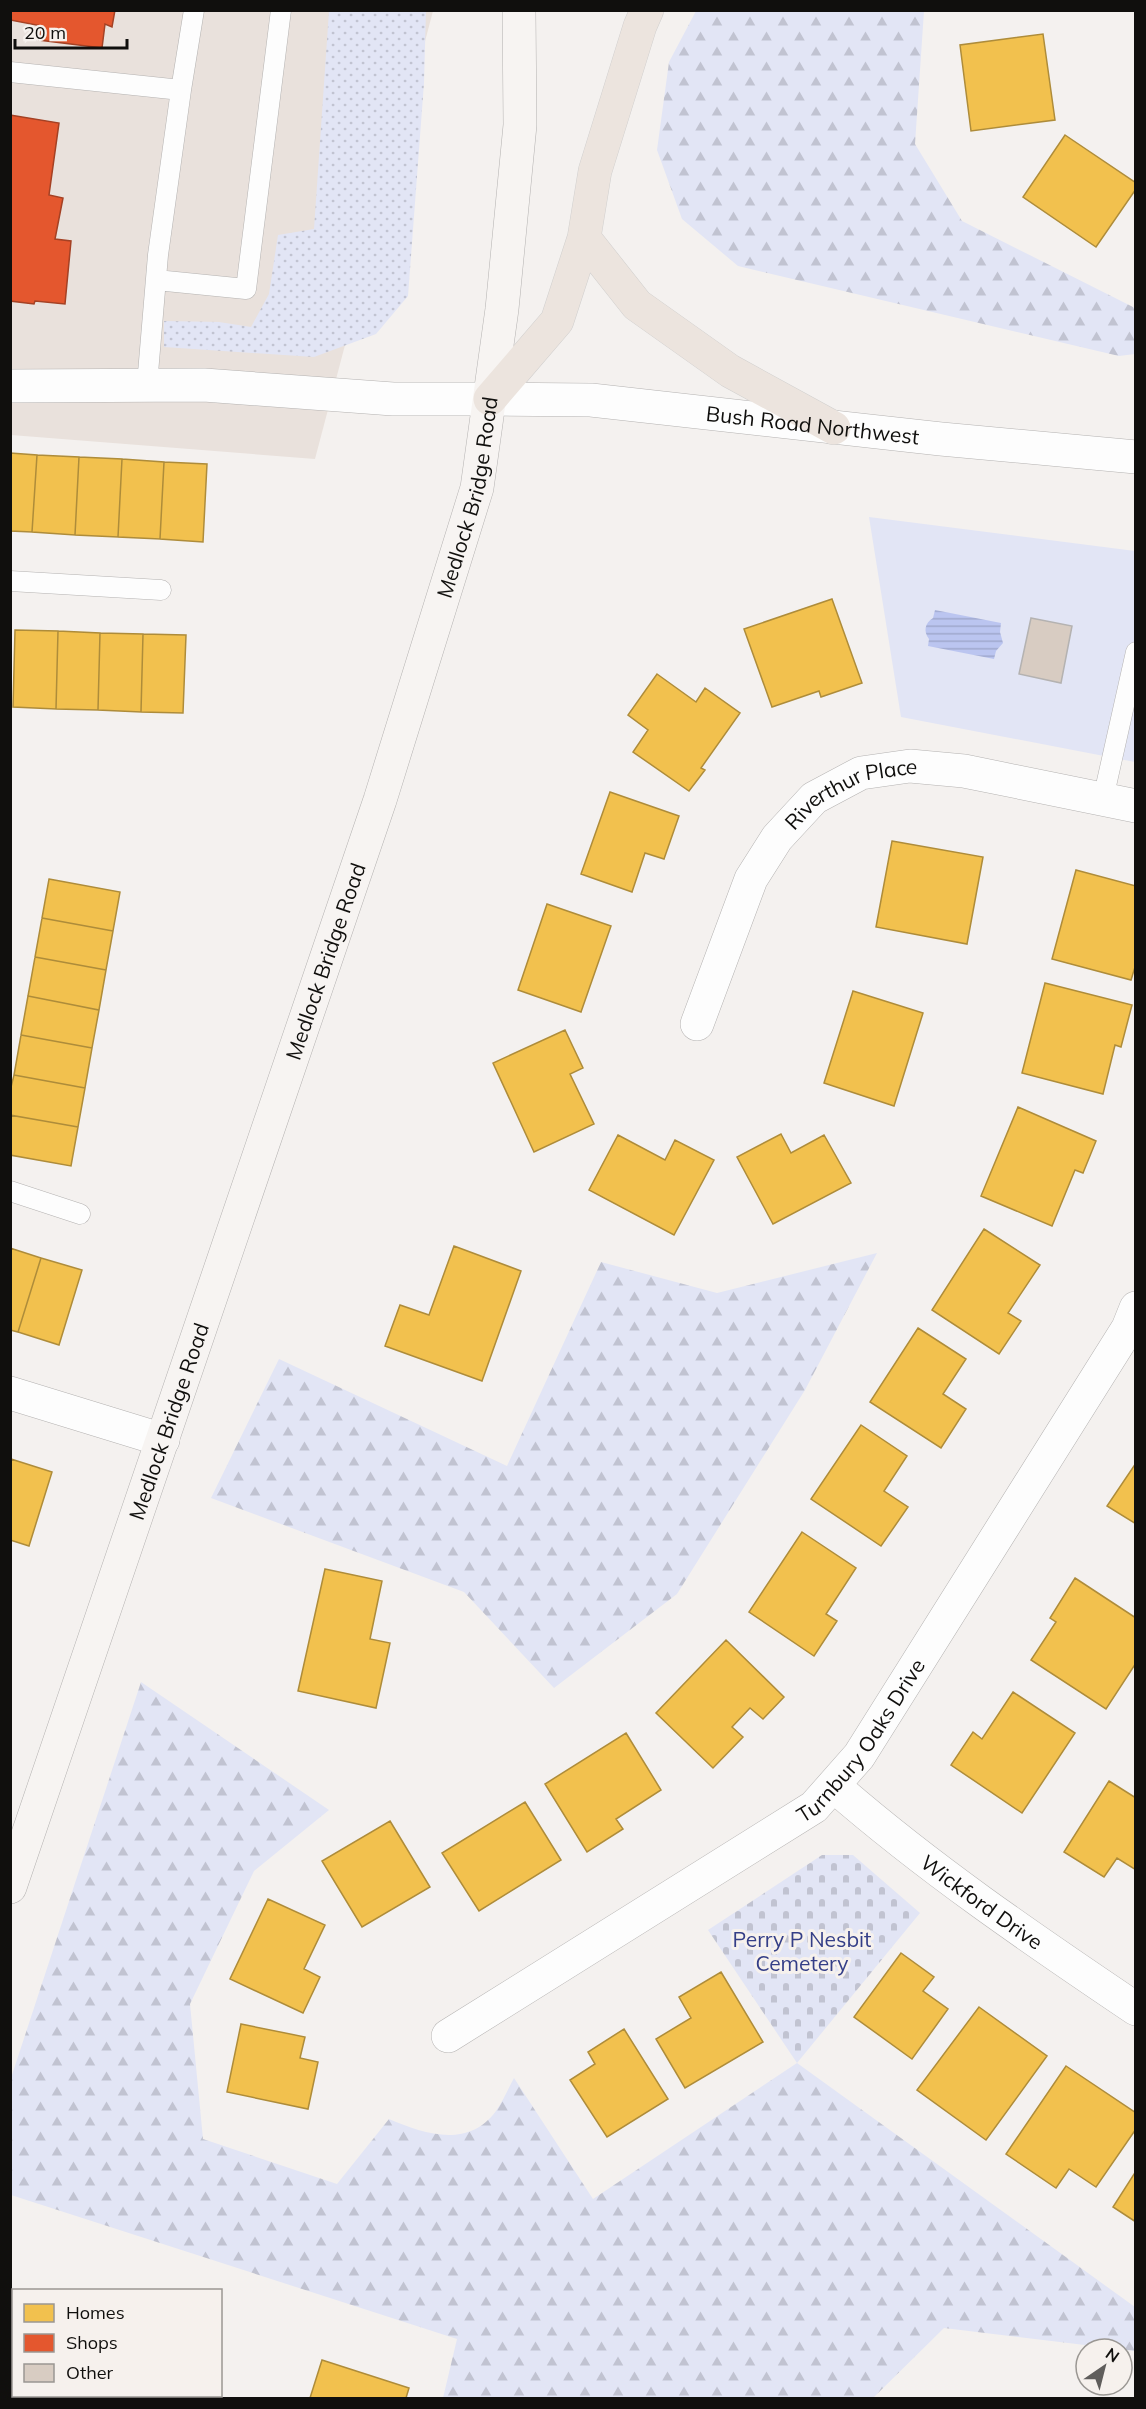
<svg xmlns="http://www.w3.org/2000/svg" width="1146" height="2409" font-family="Mulish,sans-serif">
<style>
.built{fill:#e9e1dc}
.grass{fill:url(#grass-dots)}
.forest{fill:url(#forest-firs)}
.cemetery{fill:url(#cemetery-stones)}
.pitch{fill:#e2e5f5}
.water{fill:url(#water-rules)}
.homes{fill:#f2c14e;stroke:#ae8c3a;stroke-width:1.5}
.shops{fill:#e4572e;stroke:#a44124;stroke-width:1.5}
.building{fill:#d8ccc2;stroke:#b4b2b1;stroke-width:1.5}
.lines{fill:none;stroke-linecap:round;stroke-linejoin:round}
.service-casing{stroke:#b4b2b1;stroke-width:21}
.minor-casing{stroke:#b4b2b1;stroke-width:34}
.tertiary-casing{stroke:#b4b2b1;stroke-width:34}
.secondary-casing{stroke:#b4b2b1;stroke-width:34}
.trunk-casing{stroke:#d0cfce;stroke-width:34}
.service{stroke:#fdfdfd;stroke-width:20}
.minor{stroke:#fdfdfd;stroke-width:33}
.tertiary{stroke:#fdfdfd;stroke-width:33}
.secondary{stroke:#f7f4f2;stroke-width:33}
.trunk{stroke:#ece4de;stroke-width:33}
.labels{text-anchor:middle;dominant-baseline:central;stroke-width:6;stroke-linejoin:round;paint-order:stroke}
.street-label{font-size:21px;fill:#100f0d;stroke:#f6f1ed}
.park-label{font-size:21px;fill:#343e87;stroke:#f6f1ed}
</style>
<defs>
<pattern id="grass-dots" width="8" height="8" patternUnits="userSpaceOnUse" patternTransform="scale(1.5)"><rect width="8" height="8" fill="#e2e5f5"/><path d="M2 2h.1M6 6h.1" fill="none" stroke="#c1c3d1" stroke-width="1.8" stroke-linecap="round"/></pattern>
<pattern id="forest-firs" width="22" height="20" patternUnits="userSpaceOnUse" patternTransform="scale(1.5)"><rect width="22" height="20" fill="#e2e5f5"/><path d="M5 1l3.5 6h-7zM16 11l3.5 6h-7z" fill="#c1c3d1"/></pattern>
<pattern id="cemetery-stones" width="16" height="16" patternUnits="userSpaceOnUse" patternTransform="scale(1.5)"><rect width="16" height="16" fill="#e2e5f5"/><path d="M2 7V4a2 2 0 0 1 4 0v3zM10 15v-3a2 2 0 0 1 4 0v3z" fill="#c1c3d1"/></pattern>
<pattern id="water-rules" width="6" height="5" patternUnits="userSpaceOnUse" patternTransform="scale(1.5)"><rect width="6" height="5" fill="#bbc5f0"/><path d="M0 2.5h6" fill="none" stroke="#a0a8cd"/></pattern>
</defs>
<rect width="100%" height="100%" fill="#f4f1ef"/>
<!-- built -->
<path class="built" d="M10,11H433L315,459L11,435Z"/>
<!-- grass -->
<path class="grass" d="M329,11H426L424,83L408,296L376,334L314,357L164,347V321L219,322L251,327L269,294L278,235L314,229Z"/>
<!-- forest -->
<path class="forest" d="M696,11H924L915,144L962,221L1135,308V354L1119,356L738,266L682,219L657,150L669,62Z
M877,1253L805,1390L677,1594L554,1688L464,1592L211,1498L279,1359L507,1466L601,1262L717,1293Z
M141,1682L329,1810L254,1871L190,2004L203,2139L337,2184L389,2119C424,2134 468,2149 496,2111C503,2101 508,2089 514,2078L593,2199L797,2063L1135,2307V2351L944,2328L873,2398H443L457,2339L11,2195V2078Z"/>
<!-- cemetery -->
<path class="cemetery" d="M822,1855H853L920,1913L797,2063L708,1930Z"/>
<!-- pitch -->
<path class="pitch" d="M869,517L1135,551V762L901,717Z"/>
<!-- water -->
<path class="water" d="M935,610L1001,623L1000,632L1003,643L996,651L994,659L928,646L929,639C923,631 925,623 933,618Z"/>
<!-- homes -->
<path class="homes" d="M1043,34L1055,120L971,131L960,45Z
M1065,135L1136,183V189L1096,247L1023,197Z
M10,453L37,455L32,532L10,531Z
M37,455L79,457L75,535L32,532Z
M79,457L122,459L118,537L75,535Z
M122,459L164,462L160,539L118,537Z
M164,462L207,464L203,542L160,539Z
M832,599L862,683L821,697L819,691L772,707L744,629Z
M15,630L58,631L56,709L13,707Z
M58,631L100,633L98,710L56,709Z
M100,633L143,634L141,712L98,710Z
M143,634L186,635L183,713L141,712Z
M657,674L696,702L705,688L740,713L701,768L705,770L689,791L633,752L648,730L628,715Z
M610,792L679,816L664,859L645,853L632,892L581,874Z
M892,841L983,857L967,944L876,927Z
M1076,870L1136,886V964L1131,980L1052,959Z
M49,879L120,892L113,931L42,918Z
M547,904L611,926L581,1012L518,990Z
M42,918L113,931L106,970L35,957Z
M35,957L106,970L99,1010L28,996Z
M1045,983L1132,1005L1121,1047L1115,1045L1103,1094L1022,1073Z
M853,991L923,1013L894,1106L824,1083Z
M28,996L99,1010L92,1048L21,1035Z
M565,1030L583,1068L570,1074L594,1124L534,1152L493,1063Z
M21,1035L92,1048L85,1088L14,1075Z
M14,1075L85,1088L78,1127L10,1115V1091Z
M1018,1107L1096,1141L1083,1173L1075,1170L1052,1226L981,1196Z
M10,1115L78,1127L71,1166L10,1155Z
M781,1134L791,1153L824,1135L851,1183L773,1224L737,1157Z
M618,1135L665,1160L675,1140L714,1160L674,1235L589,1190Z
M984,1229L1040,1265L1008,1313L1021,1321L999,1354L932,1310Z
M454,1246L521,1271L482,1381L385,1346L400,1305L429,1315Z
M10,1248L41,1258L18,1332L10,1330Z
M41,1258L82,1270L59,1345L18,1332Z
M918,1328L966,1359L943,1394L966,1409L941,1448L870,1402Z
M861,1425L907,1456L884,1491L908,1507L881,1546L811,1499Z
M11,1459L52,1472L29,1546L10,1540Z
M1136,1463V1524L1107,1506Z
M802,1532L856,1568L826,1614L837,1621L814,1656L749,1612Z
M325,1569L382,1581L370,1639L390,1643L376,1708L298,1691Z
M1075,1578L1136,1618V1663L1106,1709L1031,1660L1056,1622L1050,1618Z
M726,1640L784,1697L763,1719L750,1708L732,1727L743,1737L713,1768L656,1713Z
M1013,1692L1075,1733L1022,1813L951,1765L973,1732L982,1739Z
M626,1733L661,1790L616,1819L623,1829L587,1852L545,1784Z
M1109,1781L1136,1798V1870L1117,1858L1104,1877L1064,1852Z
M525,1802L561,1860L479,1911L442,1853Z
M390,1821L430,1887L362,1927L322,1861Z
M268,1899L325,1925L304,1969L320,1977L303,2013L230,1979Z
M901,1953L934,1977L923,1991L948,2009L912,2059L854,2017Z
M721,1972L763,2042L685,2088L656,2039L691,2018L679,1997Z
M979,2007L1047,2056L986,2140L917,2090Z
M241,2024L305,2037L300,2058L318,2062L308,2109L227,2092Z
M624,2029L668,2099L607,2137L570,2080L595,2064L588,2052Z
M1066,2066L1136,2113V2129L1096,2187L1069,2169L1056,2188L1006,2154Z
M1136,2171V2222L1113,2207Z
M322,2360L409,2388L406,2398H310Z"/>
<!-- shops -->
<path class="shops" d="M10,10H115L112,27L105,24L102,48L39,40L42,26L10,20Z
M10,115L59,123L49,195L63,198L55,239L71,241L65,304L35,301L34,304L10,301Z"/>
<!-- building -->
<path class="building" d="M1031,618L1072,626L1061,683L1019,674Z"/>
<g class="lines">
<defs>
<path id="service" d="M10,72L181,90
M156,280L246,289L281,10
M147,385L158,255L181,90L194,10
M10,581L161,590
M1103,799L1136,652
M10,1191L80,1214"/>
<g id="minor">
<path d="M10,386L204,385L393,399H490"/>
<path id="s1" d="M697,1024L751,879L777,838L814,798L861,773L910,766L964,771L1136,806"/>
<path d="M10,1393L163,1440"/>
<path id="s2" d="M834,1786C928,1868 1032,1939 1136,2009"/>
<path id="s3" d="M448,2036L814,1807L859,1756L1128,1328L1136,1308"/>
</g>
<g id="tertiary">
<path id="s4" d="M490,399L591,400L941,439L1136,457"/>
</g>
<g id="secondary">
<path id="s5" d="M10,1887L380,800L477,488L502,309L520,125L519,10"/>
</g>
<path id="trunk" d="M584,238L637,305L730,371L834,428
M490,399L557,321L584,238L595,171L640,26L647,10"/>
</defs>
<!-- service casing -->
<use href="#service" class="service-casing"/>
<!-- minor casing -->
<use href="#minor" class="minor-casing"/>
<!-- tertiary casing -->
<use href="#tertiary" class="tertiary-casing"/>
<!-- secondary casing -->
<use href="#secondary" class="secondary-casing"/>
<!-- trunk casing -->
<use href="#trunk" class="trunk-casing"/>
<!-- service -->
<use href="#service" class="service"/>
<!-- minor -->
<use href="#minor" class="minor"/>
<!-- tertiary -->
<use href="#tertiary" class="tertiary"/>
<!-- secondary -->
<use href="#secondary" class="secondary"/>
<!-- trunk -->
<use href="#trunk" class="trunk"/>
</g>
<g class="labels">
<!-- street labels -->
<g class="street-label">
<text stroke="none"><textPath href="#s4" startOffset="324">Bush Road Northwest</textPath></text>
<text stroke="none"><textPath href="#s5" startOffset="1464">Medlock Bridge Road</textPath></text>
<text stroke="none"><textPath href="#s1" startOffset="294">Riverthur Place</textPath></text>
<text stroke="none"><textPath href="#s5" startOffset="978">Medlock Bridge Road</textPath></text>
<text stroke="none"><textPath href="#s5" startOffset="492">Medlock Bridge Road</textPath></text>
<text stroke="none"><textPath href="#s3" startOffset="513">Turnbury Oaks Drive</textPath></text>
<text stroke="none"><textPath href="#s2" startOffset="188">Wickford Drive</textPath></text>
</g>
<!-- park labels -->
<g class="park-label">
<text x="802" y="1939">Perry P Nesbit<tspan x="802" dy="24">Cemetery</tspan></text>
</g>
</g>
<!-- border -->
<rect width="1146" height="2409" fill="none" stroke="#100f0d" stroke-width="24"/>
<!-- legend -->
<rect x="12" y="2289" width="210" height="108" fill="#f6f1ed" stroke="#9a9793" stroke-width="1.5"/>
<rect x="24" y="2304" width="30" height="18" fill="#f2c14e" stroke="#9a9793" stroke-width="1.5"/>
<text x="66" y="2319" font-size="18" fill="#100f0d">Homes</text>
<rect x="24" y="2334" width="30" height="18" fill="#e4572e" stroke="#9a9793" stroke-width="1.5"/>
<text x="66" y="2349" font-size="18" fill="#100f0d">Shops</text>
<rect x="24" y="2364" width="30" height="18" fill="#d8ccc2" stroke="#9a9793" stroke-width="1.5"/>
<text x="66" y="2379" font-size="18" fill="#100f0d">Other</text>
<!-- north arrow -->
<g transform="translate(1104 2367) rotate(35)"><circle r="28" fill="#f6f1ed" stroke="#9a9793" stroke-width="1.5"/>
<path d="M0-4.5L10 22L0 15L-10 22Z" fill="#605e5c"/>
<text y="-9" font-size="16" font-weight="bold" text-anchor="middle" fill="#100f0d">N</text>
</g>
<!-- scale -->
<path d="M15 39v9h112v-9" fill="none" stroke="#100f0d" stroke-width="3"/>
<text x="24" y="39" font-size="18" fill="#100f0d" stroke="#f6f1ed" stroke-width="4.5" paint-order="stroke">20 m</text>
</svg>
